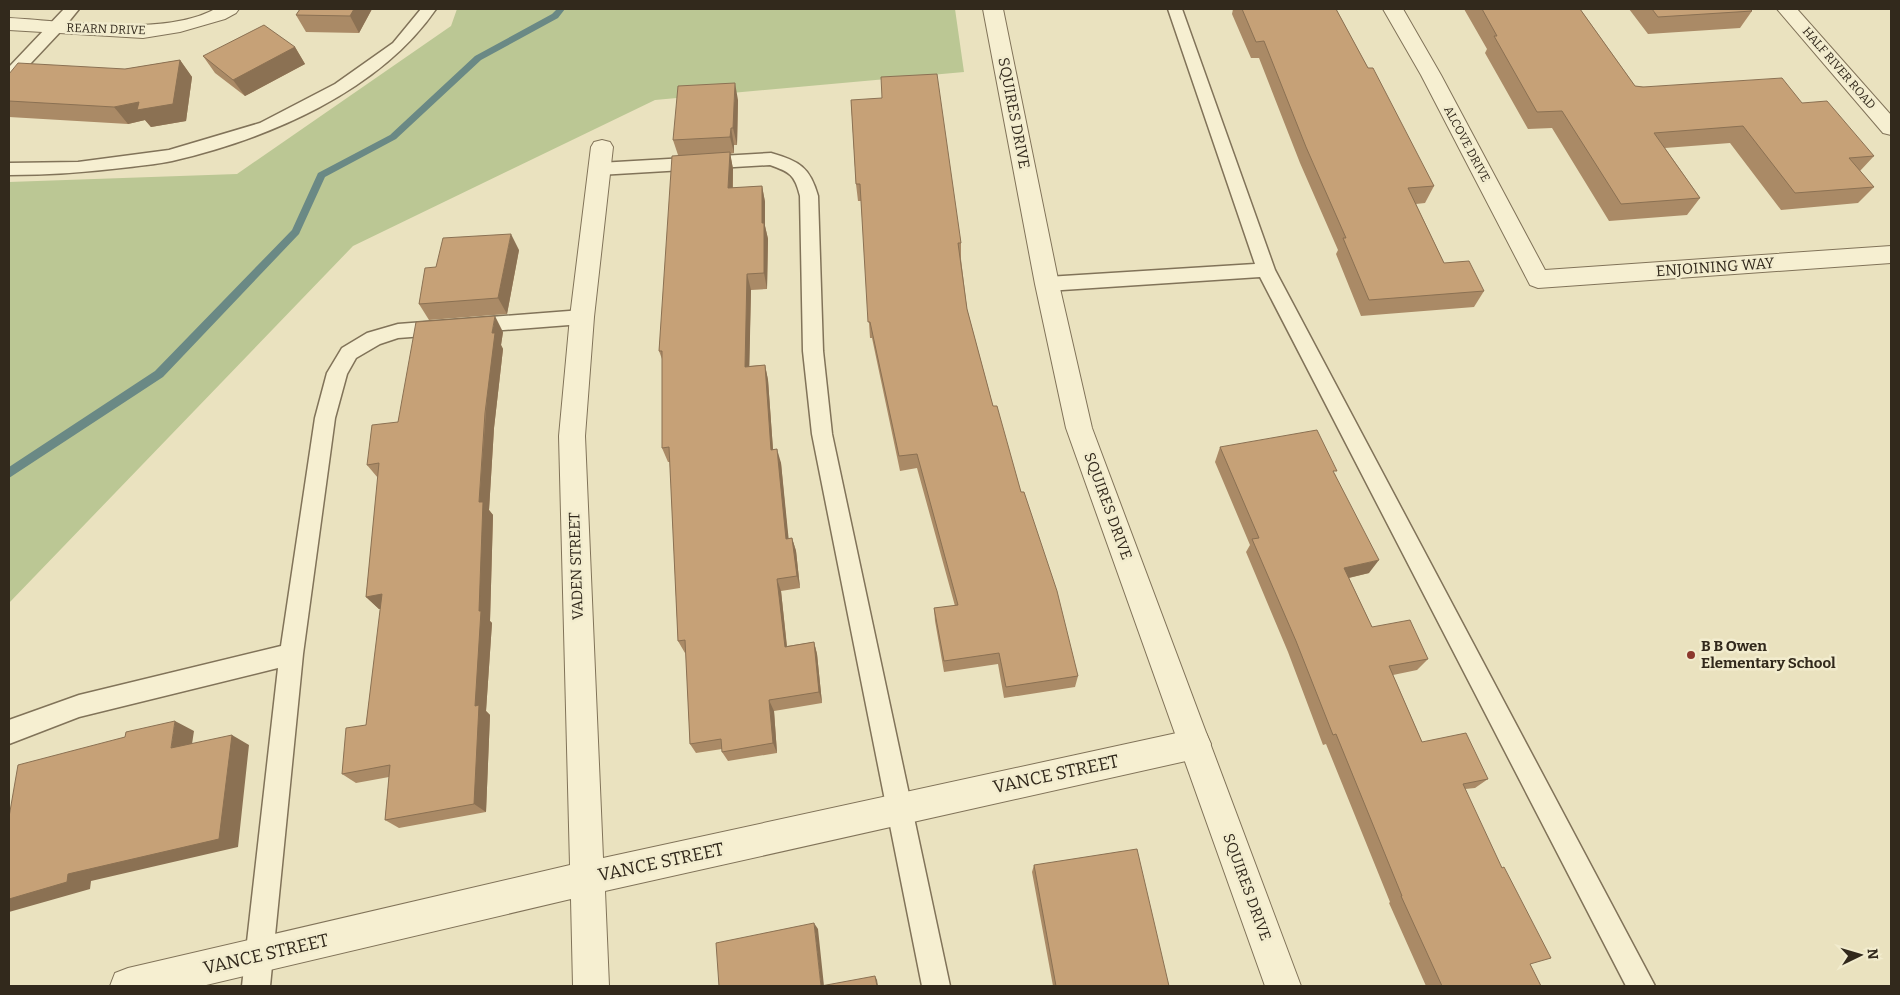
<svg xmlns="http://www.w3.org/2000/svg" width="1900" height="995" font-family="Bitter,serif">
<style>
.green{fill:#bbc794}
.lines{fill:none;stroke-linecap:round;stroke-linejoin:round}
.stream{fill:#6a8985;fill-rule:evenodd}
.service-casing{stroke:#817359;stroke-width:3}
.minor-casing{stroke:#817359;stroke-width:2}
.tertiary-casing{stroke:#817359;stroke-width:2}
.service{fill:#f6efd1;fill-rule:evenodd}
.minor{fill:#f6efd1;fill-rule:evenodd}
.tertiary{fill:#f6efd1;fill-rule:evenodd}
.wall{fill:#aa8a66}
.shaded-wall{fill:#8b7153}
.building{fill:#c6a177;stroke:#8b7153}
.poi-dot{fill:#8c382d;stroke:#f2ecce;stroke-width:2}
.labels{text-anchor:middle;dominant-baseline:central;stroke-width:5;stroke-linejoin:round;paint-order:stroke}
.far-street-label{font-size:12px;fill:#32291c;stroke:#f2ecce}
.street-label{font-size:15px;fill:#32291c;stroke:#f2ecce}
.poi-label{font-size:15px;font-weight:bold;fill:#32291c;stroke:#f2ecce;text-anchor:start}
.near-street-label{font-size:18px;fill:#32291c;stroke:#f2ecce}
</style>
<rect width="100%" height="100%" fill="#eae2bf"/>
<!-- green -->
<path class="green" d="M457,9H955L964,72L655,100L353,246L9,603V182L237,174L451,26Z"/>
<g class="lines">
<!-- stream -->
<path class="stream" d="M557,9H565L558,18L481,60L396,139L325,177L299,234L163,377L9,478V467L155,371L292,230L318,173L390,135L475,56L552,14Z"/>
<defs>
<path id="service" d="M64,9H79L62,30L15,80L9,81V67Z
M421,9H436C379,92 267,139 172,161C158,164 144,165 130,167C89,172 50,175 9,175V163L78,162L169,150L260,123L335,84L393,43Z
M1168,9H1182L1275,270L1655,986H1626L1260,277L1047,291L1040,289L1038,284L1040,279L1047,277L1255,264Z
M771,153C799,161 810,167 818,196L823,351L832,434L950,986H922L812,434L803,351L800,196C795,175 790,172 770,165L599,175L593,173L590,169L593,165L599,163Z
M582,310L589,312L591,317L589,322L582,324L398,338L380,344L356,358L347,374L335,418L303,654L270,986H242L278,668L79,717L9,744V720L79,695L281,646L315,418L327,373L342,348L367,333L398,324Z"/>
<path id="minor" d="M215,9H239L236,13L225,19L180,32L143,38L9,30V18C67,21 164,37 215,9Z
M1383,9H1403L1441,75L1545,270L1891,246V263L1538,288L1530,285L1421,75Z
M1777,9H1797L1891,115V135L1883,133Z
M602,140L610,142L613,147L594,317L585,436L603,858L1195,729L1206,733L1211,744L1206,755L1195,759L605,891L609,986H573L571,899L202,986H110L115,973L128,968L570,865L559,436L570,317L591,147L594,142Z"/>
<path id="tertiary" d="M983,9H1003L1059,284L1092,428L1301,986H1265L1066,428L1035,284Z"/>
</defs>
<!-- service casing -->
<use href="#service" class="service-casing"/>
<!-- minor casing -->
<use href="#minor" class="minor-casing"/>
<!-- tertiary casing -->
<use href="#tertiary" class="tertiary-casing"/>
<!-- service -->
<use href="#service" class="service"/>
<!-- minor -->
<use href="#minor" class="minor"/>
<!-- tertiary -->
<use href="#tertiary" class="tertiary"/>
</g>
<!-- wall -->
<path class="wall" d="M300,9H372L359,33L306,32L296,15Z
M1233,9H1336L1368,68L1434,186L1425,203L1416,204L1444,263L1484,291L1474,307L1361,316L1336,254L1338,250L1300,163L1259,58H1251L1232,14Z
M1464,9H1580L1635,86L1802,103L1874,156L1860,171L1874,187L1858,203L1781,210L1730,143L1665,148L1700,198L1687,215L1609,221L1552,128L1528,129L1485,53L1487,49Z
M1629,9H1750L1752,11L1740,28L1648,34Z
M295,47L305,64L245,96L215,73L203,56Z
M180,60L192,77L186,121L151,127L145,120L128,124L9,117V74L125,69Z
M738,100L737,145H734V153L730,154L733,169V188L762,186L765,202V226L768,239L767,289L751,290L749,366L765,365L768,380L773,449L781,463L788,539L792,538L796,551L800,588L781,591L787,646L814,642L817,654L822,703L774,711L777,753L728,761L722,752V749L696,753L690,744L686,652L685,653L678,641L670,462H668L662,448V359L659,351L678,155L673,140Z
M851,100L961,243V259L967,309L993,406L1021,492L1078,676L1075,687L1004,698L998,664L944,672L935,621L934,608L955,606L917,468L900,471L872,338H870L861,201H858L856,184Z
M519,250L507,314L429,320L419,304L436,267Z
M503,332L501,345L503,349L494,428L489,510L493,515L490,621L492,623L486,711L490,715L486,812L399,828L385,820L389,777L356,783L342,774L366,725L381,609H379L366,597L378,478L367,465L398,422Z
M1220,447L1335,474L1369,573L1349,578L1372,627L1428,659L1417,670L1393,675L1422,742L1488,779L1475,788L1465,789L1530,964L1541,986H1426L1389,903L1390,902L1326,744L1323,745L1288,652L1246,552L1250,545L1215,462Z
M1034,865L1169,986H1053L1032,872Z"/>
<!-- shaded-wall -->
<path class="shaded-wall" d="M354,9H372L359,33L350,16Z
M295,47L305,64L245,96L233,80Z
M180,60L192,77L186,121L151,127L145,120L128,124L114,107L139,102Z
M735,83L738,100L737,145L733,128Z
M731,128L734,145V153L730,137Z
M730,152L733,169L732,204L728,188Z
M762,186L765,202V226L768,239L767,289L764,273L762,223Z
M511,234L519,250L507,314L498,298Z
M747,274L751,290L749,382L745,367Z
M495,316L503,332L501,345L503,349L494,428L489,510L493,515L490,621L492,623L486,711L490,715L486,812L474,804L475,706L479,611V502L492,333Z
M765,365L768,380L774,464L771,450Z
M777,449L781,463L790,552L786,539Z
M792,538L796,551L800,588L797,576Z
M1379,560L1369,573L1335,581L1344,568Z
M777,579L781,591L788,658L785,647Z
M382,594L395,606L379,609L366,597Z
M814,642L817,654L822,703L819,692Z
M769,700L774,711L777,753L773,743Z
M175,721L194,731L190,757L171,748Z
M232,735L249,745L238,847L91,881L90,889L9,912V899L68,874Z
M814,923L818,929L824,986H821Z
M875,976L877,980L878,986H877Z"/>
<!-- building -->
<path class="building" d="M300,9H354L350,16L296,15Z
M1242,9H1336L1368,68H1373L1434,186L1408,188L1444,263L1469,261L1484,291L1369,300L1343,238H1346L1306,147L1264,41L1256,42Z
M1482,9H1580L1635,86L1643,87L1782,78L1802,103L1827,101L1874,156L1849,158L1874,187L1795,193L1743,126L1654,133L1700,198L1621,204L1562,111L1537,112L1494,36H1497Z
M1652,9H1750L1752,11L1658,17Z
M264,25L295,47L233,80L203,56Z
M180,60L173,104L137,110L139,102L114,107L9,101V74L18,63L125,69Z
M937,74L961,243H958L967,309L993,406H997L1021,492H1024L1057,591L1078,676L1006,687L999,653L944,661L934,608L958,605L917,454L899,456L870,322H868L860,184H856L851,100L882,98L881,77Z
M735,83L733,128H731L730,137L673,140L678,86Z
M730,152L728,188L762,186V223H764V273L747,274L745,367L765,365L771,450L777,449L786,539L792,538L797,576L777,579L785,647L814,642L819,692L769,700L773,743L722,752L721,739L690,744L685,640L678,641L669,447L662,448V351H659L672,156Z
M511,234L498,298L419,304L425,268L436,267L443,238Z
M495,316L492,333H495L485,413L479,502H483L479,611H481L475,706L479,705L474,804L385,820L390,765L342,774L346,728L366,725L382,594L366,597L379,463L367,465L372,425L398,422L416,322Z
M1317,430L1337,471H1333L1379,560L1344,568L1372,627L1410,620L1428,659L1389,666L1422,742L1466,733L1488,779L1463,784L1502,868L1504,867L1551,958L1530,964L1541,986H1442L1401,896H1402L1336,734L1333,735L1296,641L1252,539L1259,538L1220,447Z
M175,721L171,748L232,735L219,839L68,874L67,882L9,899V817L18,765L125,737L126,732Z
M1137,849L1169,986H1056L1034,865Z
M814,923L821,986H719L716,943Z
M875,976L877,986H821Z"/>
<!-- markers -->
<circle class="poi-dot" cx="1691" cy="655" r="5"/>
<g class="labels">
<!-- far-street labels -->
<g class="far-street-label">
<text transform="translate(106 29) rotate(2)">REARN DRIVE</text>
<text transform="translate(1839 68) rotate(49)">HALF RIVER ROAD</text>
<text transform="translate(1467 144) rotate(62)">ALCOVE DRIVE</text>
</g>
<!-- street labels -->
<g class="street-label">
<text transform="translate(1014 113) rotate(79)">SQUIRES DRIVE</text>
<text transform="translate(1715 267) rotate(-4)">ENJOINING WAY</text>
<text transform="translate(1108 506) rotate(70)">SQUIRES DRIVE</text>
<text transform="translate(576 566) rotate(-92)">VADEN STREET</text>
<text transform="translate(1247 887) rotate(70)">SQUIRES DRIVE</text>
</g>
<!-- poi labels -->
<g class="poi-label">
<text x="1701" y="646">B B Owen<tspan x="1701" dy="17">Elementary School</tspan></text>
</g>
<!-- near-street labels -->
<g class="near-street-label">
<text transform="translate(1056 774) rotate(-12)">VANCE STREET</text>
<text transform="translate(661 862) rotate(-12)">VANCE STREET</text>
<text transform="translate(266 954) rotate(-13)">VANCE STREET</text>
</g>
</g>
<!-- border -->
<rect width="1900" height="995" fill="none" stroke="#32291c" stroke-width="20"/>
<!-- north arrow -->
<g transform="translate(1860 955) rotate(85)" stroke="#f2ecce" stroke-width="4" paint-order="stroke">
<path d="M0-4L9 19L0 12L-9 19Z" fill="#32291c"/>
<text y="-8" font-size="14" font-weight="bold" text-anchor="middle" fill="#32291c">N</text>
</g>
</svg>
